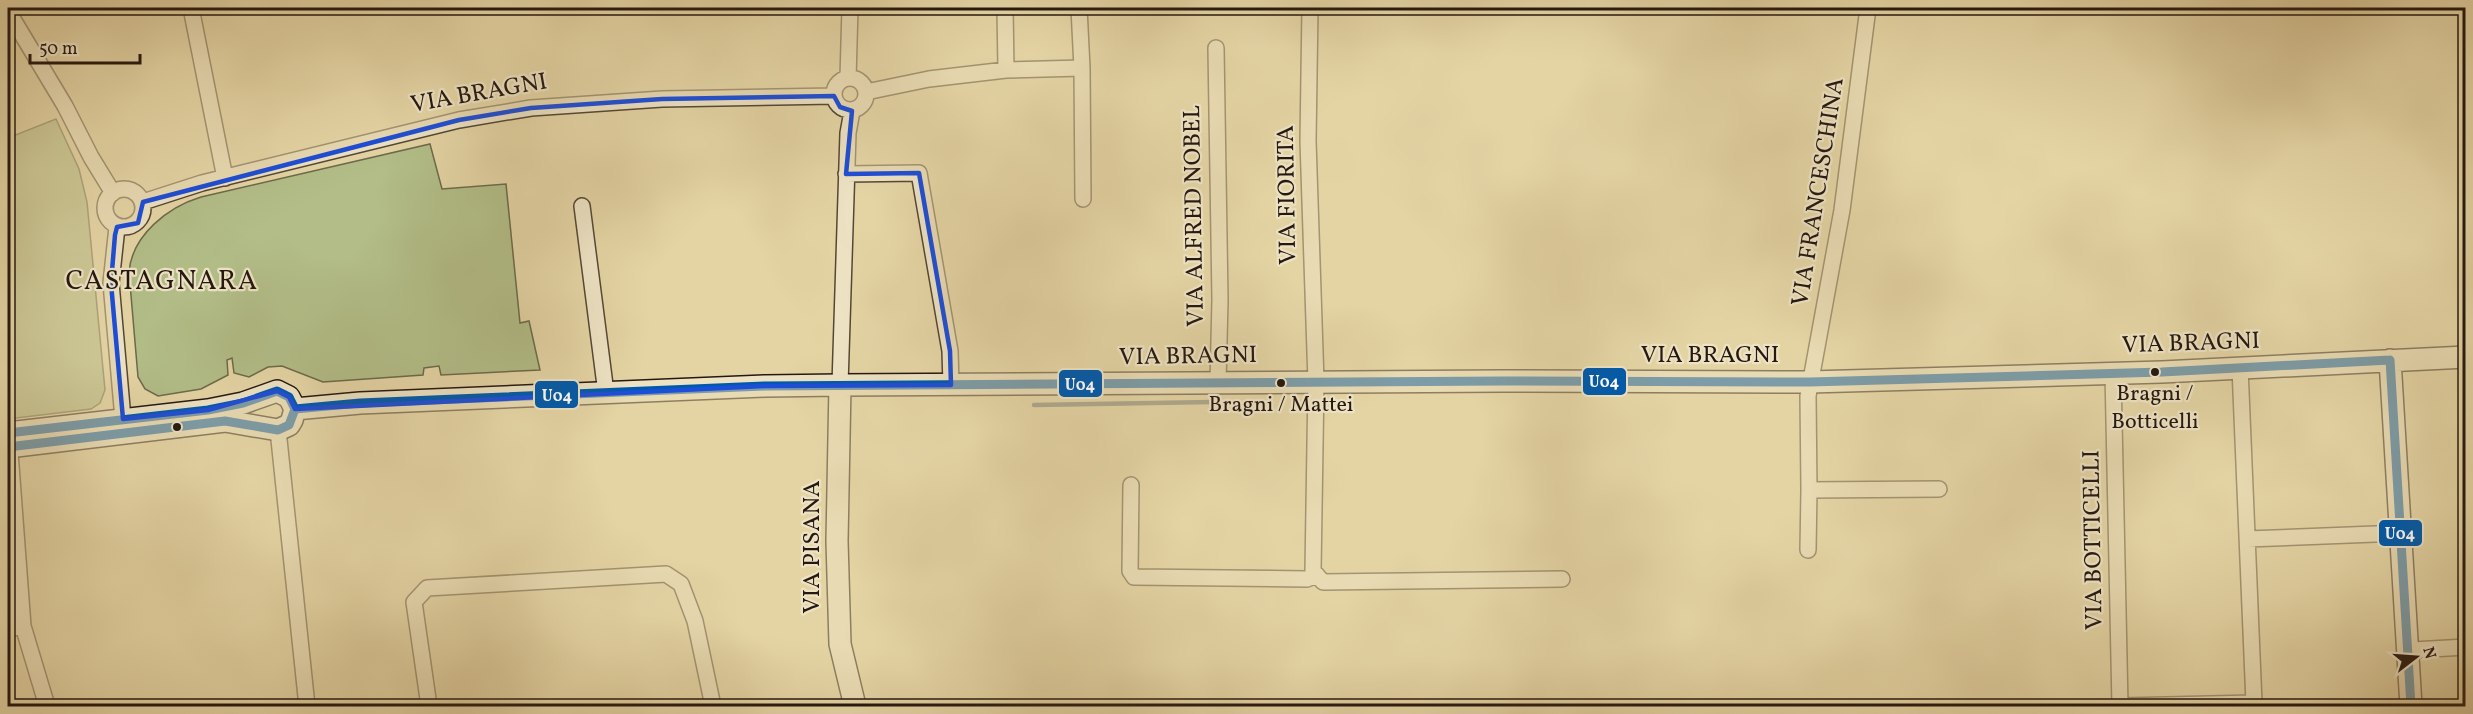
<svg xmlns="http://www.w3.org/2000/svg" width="2473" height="714" font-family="Vollkorn,serif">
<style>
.green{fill:#b2bd87;stroke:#6c6a4c;stroke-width:1.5}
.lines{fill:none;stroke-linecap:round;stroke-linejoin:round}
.stream{stroke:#6a7770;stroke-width:4.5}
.street-casing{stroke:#554735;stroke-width:18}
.secondary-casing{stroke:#251810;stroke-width:24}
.street{stroke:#ede3c4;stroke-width:15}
.secondary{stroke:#ede3c4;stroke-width:21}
.bus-1-casing{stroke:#ede3c4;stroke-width:14}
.bus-1{stroke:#005aab;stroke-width:9}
.marked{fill:none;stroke:#1d4ed8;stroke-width:4.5;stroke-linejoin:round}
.bus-dot{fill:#251810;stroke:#ede3c4;stroke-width:2}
.labels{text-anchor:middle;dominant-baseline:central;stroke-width:4.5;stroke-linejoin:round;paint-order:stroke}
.bus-label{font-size:22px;fill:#251810;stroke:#ede3c4}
.street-label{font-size:24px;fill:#251810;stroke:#ede3c4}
.quarter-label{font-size:27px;letter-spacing:1.5px;fill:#251810;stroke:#ede3c4}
.line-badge{stroke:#ede3c4;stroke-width:2}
.badge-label{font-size:16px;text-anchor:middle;font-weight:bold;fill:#fff}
</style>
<rect width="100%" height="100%" fill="#e4d4a4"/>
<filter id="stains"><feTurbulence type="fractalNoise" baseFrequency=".00333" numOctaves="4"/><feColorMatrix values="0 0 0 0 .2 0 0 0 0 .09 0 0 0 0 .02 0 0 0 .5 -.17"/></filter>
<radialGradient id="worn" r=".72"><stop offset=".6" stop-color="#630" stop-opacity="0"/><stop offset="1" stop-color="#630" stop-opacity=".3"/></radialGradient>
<!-- green -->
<path class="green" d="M56,119L79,169L87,202L105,390L100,403L91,409L8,419V138Z
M430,144L442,189L506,184L520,323L529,321L540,370L441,375L439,366L424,368L423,375L323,382L282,366L268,367L249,377L234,373L232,358L227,360L228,375L201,389L158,396L145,389L138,377L129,272C132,235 168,207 201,197Z"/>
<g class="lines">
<!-- stream -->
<path class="stream" d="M1034,405L1212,402"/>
<defs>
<path id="street" d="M191,8L225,178
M1005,8L1006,70
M1079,8L1082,68L1083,199
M1310,8L1308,141L1316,382L1313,571L1323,582L1562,579
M1868,8L1842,210L1808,396L1809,490L1939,489
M8,11L65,106L91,157L113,193
M1216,48L1220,300L1218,382
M834 94a16 16 0 1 1 32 0a16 16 0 1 1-32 0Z
M848,78L850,8
M866,92L929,79L1006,70L1082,68
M846,174L919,173L950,351L951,385
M105 208a19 19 0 1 1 38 0a19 19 0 1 1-38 0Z
M143,202L202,183L459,120L531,108L662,99L834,96
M582,206L606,393
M117,227L111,283L124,430
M2113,373L2120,706
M840,385L848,133L852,111
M278,430L307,706
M9,439L23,626L47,706
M1131,485L1130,571L1134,577L1307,579L1317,575
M2247,539L2401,533
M1808,550L1809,490
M8,629L23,626
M2407,648L2413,650L2466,647
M429,706L414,602L427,588L666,574L681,584L695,621L713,706
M2122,706L2254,703L2240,368"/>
<path id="secondary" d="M2390,360L2411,706
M840,385L837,541L840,644L855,706
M295,409L360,403L765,386L840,385L1503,381L1810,382L2162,372L2466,357
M8,433L208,410L243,403L277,391L289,397L295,409L292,420L289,425L278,430L225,421L8,447"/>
</defs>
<!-- street casing -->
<use href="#street" class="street-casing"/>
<!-- secondary casing -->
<use href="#secondary" class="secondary-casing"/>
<!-- street -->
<use href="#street" class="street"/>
<!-- secondary -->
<use href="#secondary" class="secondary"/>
<defs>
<path id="bus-1" d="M2390,360L2411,706
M295,409L360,403L765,386L1503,381L1810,382L2162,372L2390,360
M8,433L208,410L243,403L277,391L289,397L295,409L289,425L278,430L225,421L8,447"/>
</defs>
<!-- bus-1 casing -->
<use href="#bus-1" class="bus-1-casing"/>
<!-- bus-1 -->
<use href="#bus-1" class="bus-1"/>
</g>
<!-- marked area -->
<path d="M0 0H2473V714H0ZM834,96L840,107L852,111L846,174L919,173L950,351L951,385L765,386L295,409L289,397L277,391L208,410L123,419L111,283L115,235L117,227L138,223L143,202L459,120L531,108L662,99Z" fill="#e4d4a4" fill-opacity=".55" fill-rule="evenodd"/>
<path class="marked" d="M834,96L840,107L852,111L846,174L919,173L950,351L951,385L765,386L295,409L289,397L277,391L208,410L123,419L111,283L115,235L117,227L138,223L143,202L459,120L531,108L662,99Z"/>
<!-- markers -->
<g class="bus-dot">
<circle cx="2155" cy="372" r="5"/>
<circle cx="1281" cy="383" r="5"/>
<circle cx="177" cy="427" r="5"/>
</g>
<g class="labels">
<!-- bus labels -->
<g class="bus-label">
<text x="2155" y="394">Bragni /<tspan x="2155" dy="28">Botticelli</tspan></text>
<text x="1281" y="405">Bragni / Mattei</text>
</g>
<!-- street labels -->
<g class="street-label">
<text transform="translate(479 94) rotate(-10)">VIA BRAGNI</text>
<text transform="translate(1819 192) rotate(-81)">VIA FRANCESCHINA</text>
<text transform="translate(1288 195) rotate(-91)">VIA FIORITA</text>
<text transform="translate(1195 216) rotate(-91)">VIA ALFRED NOBEL</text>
<text transform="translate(2191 344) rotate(-2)">VIA BRAGNI</text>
<text x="1710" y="356">VIA BRAGNI</text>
<text transform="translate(1188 357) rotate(-1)">VIA BRAGNI</text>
<text transform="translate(2094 540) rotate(-91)">VIA BOTTICELLI</text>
<text transform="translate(813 547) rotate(-90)">VIA PISANA</text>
</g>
<!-- quarter labels -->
<g class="quarter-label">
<text x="162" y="282">CASTAGNARA</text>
</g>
</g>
<g class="line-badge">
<rect x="1582" y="367" width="45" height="29" rx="6" fill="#005aab"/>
<rect x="1058" y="369" width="45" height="29" rx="6" fill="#005aab"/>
<rect x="534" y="380" width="45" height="29" rx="6" fill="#005aab"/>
<rect x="2378" y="519" width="45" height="28" rx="6" fill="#005aab"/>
</g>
<g class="badge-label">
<text x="1604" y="387">U04</text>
<text x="1080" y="390">U04</text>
<text x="557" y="401">U04</text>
<text x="2400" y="539">U04</text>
</g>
<!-- margin -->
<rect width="2473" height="714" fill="none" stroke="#e4d4a4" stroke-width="30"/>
<rect x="9" y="9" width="2455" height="696" fill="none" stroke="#251810" stroke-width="3"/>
<rect x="15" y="15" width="2443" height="684" fill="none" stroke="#251810" stroke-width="1.5"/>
<!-- north arrow -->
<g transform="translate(2416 657) rotate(73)" stroke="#ede3c4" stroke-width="4.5" paint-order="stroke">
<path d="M0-4.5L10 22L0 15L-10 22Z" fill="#251810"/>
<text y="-9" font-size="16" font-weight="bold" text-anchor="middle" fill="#251810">N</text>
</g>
<!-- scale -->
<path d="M30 54v9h110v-9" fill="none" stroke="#251810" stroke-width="3"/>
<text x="39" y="54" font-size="18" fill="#251810" stroke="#ede3c4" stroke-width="4.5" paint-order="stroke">50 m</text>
<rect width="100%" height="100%" filter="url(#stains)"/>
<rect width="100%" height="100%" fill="url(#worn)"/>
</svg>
